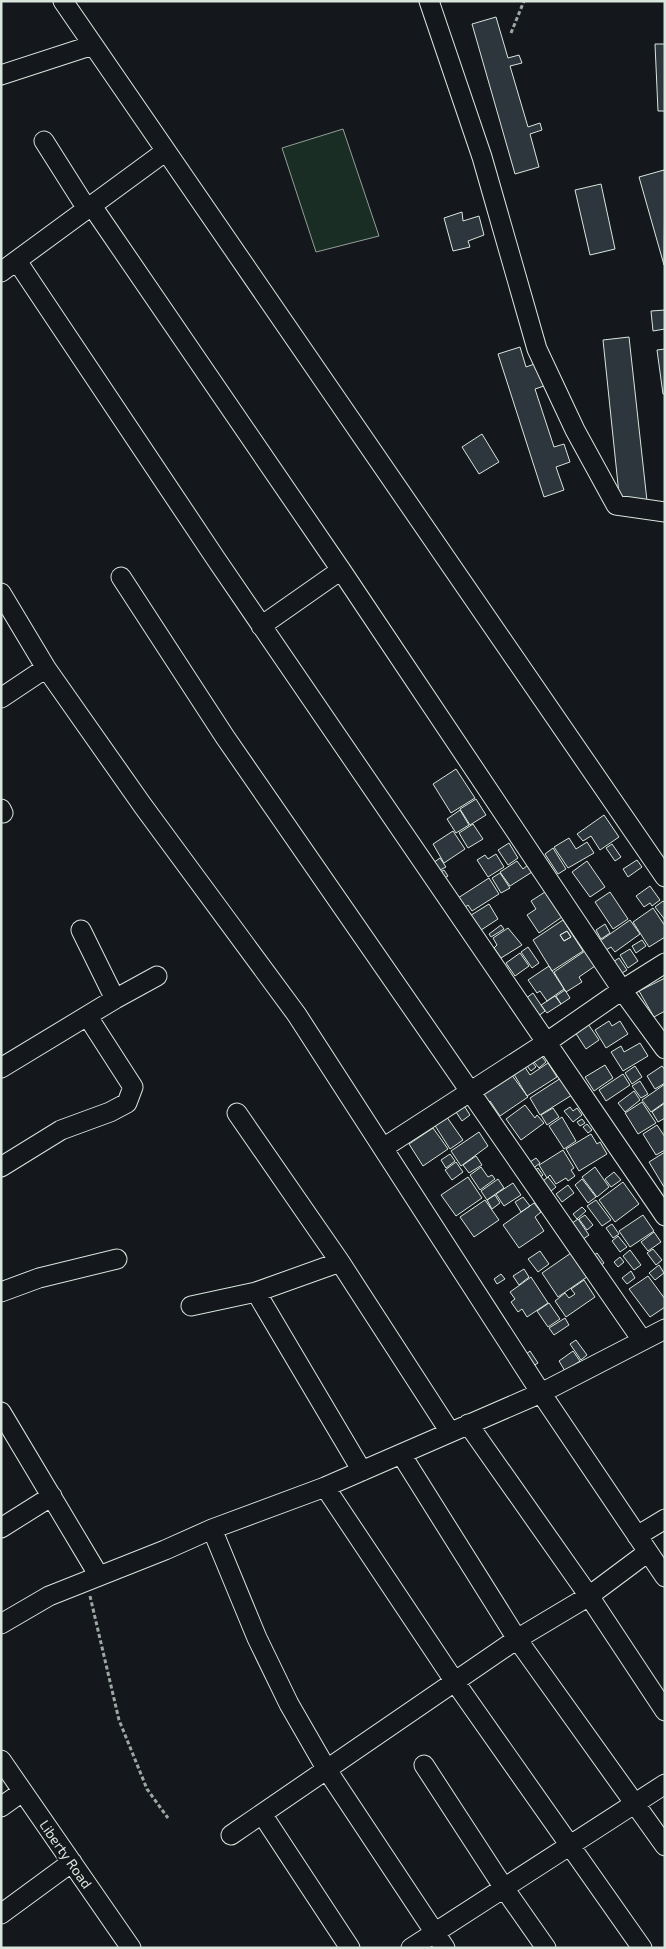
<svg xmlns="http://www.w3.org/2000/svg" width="666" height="1949" font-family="'Exo 2',sans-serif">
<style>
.green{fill:#1a2d24;stroke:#939e99}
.building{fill:#2c363c;stroke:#d8e6dc;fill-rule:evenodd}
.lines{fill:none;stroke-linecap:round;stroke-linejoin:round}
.minor-casing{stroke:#d8e6dc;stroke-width:21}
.path{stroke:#9da8a2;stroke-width:3;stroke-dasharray:4 2.5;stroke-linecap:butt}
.minor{stroke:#14181c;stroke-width:19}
.labels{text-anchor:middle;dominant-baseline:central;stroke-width:4;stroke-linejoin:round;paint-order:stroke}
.street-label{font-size:14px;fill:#d8e6dc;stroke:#14181c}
</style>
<rect width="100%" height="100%" fill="#14181c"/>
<!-- green -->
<path class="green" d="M343,129L379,236L316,252L282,148Z"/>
<!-- building -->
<path class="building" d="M496,17L508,58L519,55L522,63L510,66L528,127L540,123L542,130L530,134L539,167L515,174L472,24Z
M655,44H665V111H658Z
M664,170L665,173L664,265L639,177Z
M601,184L615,249L590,255L575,190Z
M462,212L463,221L479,216L484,235L468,241L470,247L453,251L444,218Z
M665,310V329L653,331L651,311Z
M629,337L647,501L620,504L603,340Z
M520,347L526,367L540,362L547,385L535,389L554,447L564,444L570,462L556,467L564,490L544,497L498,354Z
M665,349V394H663L657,350Z
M482,434L499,462L479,474L462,447Z
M456,769L475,798L451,813L433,784Z
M476,799L486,815L470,825L460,809Z
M460,810L469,825L456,833L447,819Z
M604,815L619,837L600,850L591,836L583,841L577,834Z
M473,824L483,839L468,848L459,833Z
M453,831L465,849L444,863L433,844Z
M569,838L576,849L587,842L594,853L568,868L554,847Z
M509,843L518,858L508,865L498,850Z
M612,844L621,857L615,861L606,848Z
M553,848L566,869L558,874L545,854Z
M496,854L504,867L488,877L477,860L485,855L488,859Z
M440,858L446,867L438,871L433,863Z
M637,860L642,867L628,877L623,869Z
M517,861L523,869L528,865L532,872L510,886L500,872Z
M587,861L605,887L590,897L572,872Z
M444,870L448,876L443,879L439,873Z
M500,873L510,888L501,893L492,878Z
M489,878L499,894L472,911L468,905L464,908L458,898Z
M650,886L660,900L652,906L650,903L644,907L636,896Z
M545,892L562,917L539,933L527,915L536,909L531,901Z
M610,892L628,919L613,929L595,902Z
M663,901L665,903V920L655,907Z
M489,904L498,919L478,932L468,917Z
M653,908L665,926V937L649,947L633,922Z
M563,920L583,951L552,971L533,940ZM567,931L571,937L564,941L560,935Z
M630,920L640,934L615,952L611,947L606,950L600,941Z
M605,924L610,933L601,939L596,930Z
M501,925L504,929L491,937L489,934Z
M508,928L522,945L501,958L494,948L497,945L493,938Z
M567,931L571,937L564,941L560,935Z
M642,940L646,946L636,953L632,946Z
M528,947L539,963L532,968L521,952Z
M630,949L638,961L628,968L620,955Z
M585,951L595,966L579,977L582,982L566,992L554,972Z
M520,953L529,966L515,976L506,963Z
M619,958L627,970L617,976L610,964Z
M549,966L564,989L547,1001L540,991L537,993L528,980Z
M665,978V1011L654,1017L639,991Z
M565,990L570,998L561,1004L556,996Z
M533,993L545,1011L537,1017L525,999Z
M555,996L561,1004L547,1013L541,1005Z
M586,1021L599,1040L586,1049L573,1029Z
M609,1021L612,1026L620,1021L628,1034L606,1048L595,1030Z
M640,1043L648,1056L623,1071L611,1052L621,1046L624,1052Z
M540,1054L546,1062L539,1068L530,1057Z
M529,1058L536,1067L531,1071L524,1062Z
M548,1063L557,1077L527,1096L512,1071L523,1064L530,1075Z
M605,1065L613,1078L594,1091L585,1077Z
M635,1066L642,1077L632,1084L625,1073Z
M662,1066L665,1070V1083L655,1089L647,1076Z
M511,1074L528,1097L500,1116L490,1101L487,1104L479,1093Z
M623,1074L630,1085L606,1101L599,1090Z
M561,1078L572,1095L540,1115L530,1098Z
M640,1081L648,1094L641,1098L632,1086Z
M665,1084V1102L651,1112L642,1100Z
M634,1091L640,1100L625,1112L618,1103Z
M642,1102L656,1123L638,1134L625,1113Z
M665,1103V1118L658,1122L652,1112Z
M463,1104L470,1115L462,1121L454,1109Z
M525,1105L535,1118L537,1115L544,1123L521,1140L506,1119Z
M570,1107L573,1111L577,1108L582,1115L573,1122L564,1111Z
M553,1108L559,1117L547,1125L541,1115Z
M446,1116L463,1140L450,1149L434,1124Z
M562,1117L576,1141L564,1149L549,1126Z
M582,1119L585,1123L580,1126L577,1122Z
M587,1124L592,1130L588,1133L583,1127Z
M657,1125L665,1137V1150L656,1155L643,1134Z
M433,1128L448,1149L423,1166L409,1144Z
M479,1132L488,1146L461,1166L451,1151Z
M591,1134L597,1144L600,1142L607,1154L579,1171L566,1149Z
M563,1150L574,1168L571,1170L575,1176L568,1181L566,1178L556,1184L550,1175L547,1178L539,1165Z
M665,1152V1187H664L649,1162Z
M450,1154L455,1161L446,1168L441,1160Z
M476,1156L482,1165L469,1173L463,1165Z
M536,1158L540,1163L531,1170L527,1164Z
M456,1162L463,1172L452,1180L445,1170Z
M481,1167L488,1177L492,1175L495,1179L480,1190L470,1175Z
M595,1167L609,1187L597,1197L582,1177Z
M538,1168L543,1175L535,1181L530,1174Z
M614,1172L621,1180L611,1187L605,1179Z
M468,1177L482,1198L456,1216L441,1195Z
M548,1177L556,1187L545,1196L538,1185Z
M498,1179L504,1188L487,1200L481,1191Z
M582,1179L596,1197L588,1203L575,1185Z
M623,1182L639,1204L615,1222L599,1200Z
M513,1183L521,1195L504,1206L496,1194Z
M568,1185L574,1193L562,1202L556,1194Z
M495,1195L500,1203L492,1209L487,1200Z
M523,1197L530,1206L521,1212L515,1202Z
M485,1200L499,1220L474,1237L460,1217Z
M596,1200L611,1220L602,1226L587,1206Z
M534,1203L541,1212L535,1217L544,1231L519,1248L503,1225Z
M582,1207L586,1211L577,1219L573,1214Z
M585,1215L593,1225L587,1230L579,1219Z
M643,1215L654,1231L630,1247L619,1231Z
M578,1219L589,1235L579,1242L568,1226Z
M612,1224L619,1234L613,1238L606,1228Z
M654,1232L661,1242L648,1251L641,1242Z
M618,1236L627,1247L620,1252L612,1241Z
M653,1249L662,1260L656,1265L647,1253Z
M630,1250L641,1265L634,1270L623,1256Z
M540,1251L549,1264L538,1272L528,1259Z
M571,1253L587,1277L558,1297L542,1273Z
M597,1253L604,1263L597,1268L590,1258Z
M620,1257L624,1262L618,1267L614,1262Z
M659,1265L664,1273L655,1280L649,1273Z
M524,1269L529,1277L519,1285L513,1276Z
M631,1271L635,1278L627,1284L622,1278Z
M501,1274L505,1279L497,1284L494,1279Z
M648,1276L665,1299V1307L650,1317L629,1289Z
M531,1277L548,1303L527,1317L522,1309L518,1312L511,1302L515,1299L510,1292Z
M584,1280L595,1297L566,1317L555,1301L565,1293L569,1298L575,1294L571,1289Z
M549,1303L560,1319L548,1327L537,1311Z
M565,1318L569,1325L554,1335L549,1328Z
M576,1340L587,1355L581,1360L570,1344Z
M530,1351L538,1363L533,1366L525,1355Z
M573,1351L580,1361L565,1371L559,1361Z"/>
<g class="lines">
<defs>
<path id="minor" d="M63,1L665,877
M429,1L482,157L537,349L575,430L616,505L665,512
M1,75L93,45
M44,141L87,209
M92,206L341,570L622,990L665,1049
M17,261L216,559L665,1216
M1,272L166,151
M121,577L225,737L642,1340
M1,593L46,668L143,806L297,1015L541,1393L665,1577
M261,626L341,570
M1,698L46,668
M1,809L3,813
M81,930L115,999
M1,1068L115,999L157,976
M237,1113L340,1262L450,1432
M383,1148L547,1042L622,990L665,963
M1,1167L61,1130L110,1112L127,1103L133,1087L88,1017
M1,1292L39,1278L117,1259
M256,1292L362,1471
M191,1306L256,1292L340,1262
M1,1412L99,1576
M401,1454L517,1639L665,1846
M325,1487L455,1682L642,1948
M1,1528L52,1496
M212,1529L257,1638L289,1704L327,1770L445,1948
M637,1536L665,1519
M648,1552L589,1596L665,1711
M1,1624L49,1596L165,1550L212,1529L325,1487L541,1393L665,1329
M1,1760L131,1948
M424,1765L504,1888L546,1948
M1,1807L22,1792
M262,1814L350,1948
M231,1835L517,1639L589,1596L468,1424
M1,1914L72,1862
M411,1948L665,1784"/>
</defs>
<!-- minor casing -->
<use href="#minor" class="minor-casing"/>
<!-- path -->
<path class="path" d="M511,33L524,1
M90,1596L119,1720L147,1789L168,1818"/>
<!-- minor -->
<use href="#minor" class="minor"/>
</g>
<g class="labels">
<!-- street labels -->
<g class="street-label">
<text transform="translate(66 1854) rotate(55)">Liberty Road</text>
</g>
</g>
<!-- border -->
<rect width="666" height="1949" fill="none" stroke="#d8e6dc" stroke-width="5"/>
</svg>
